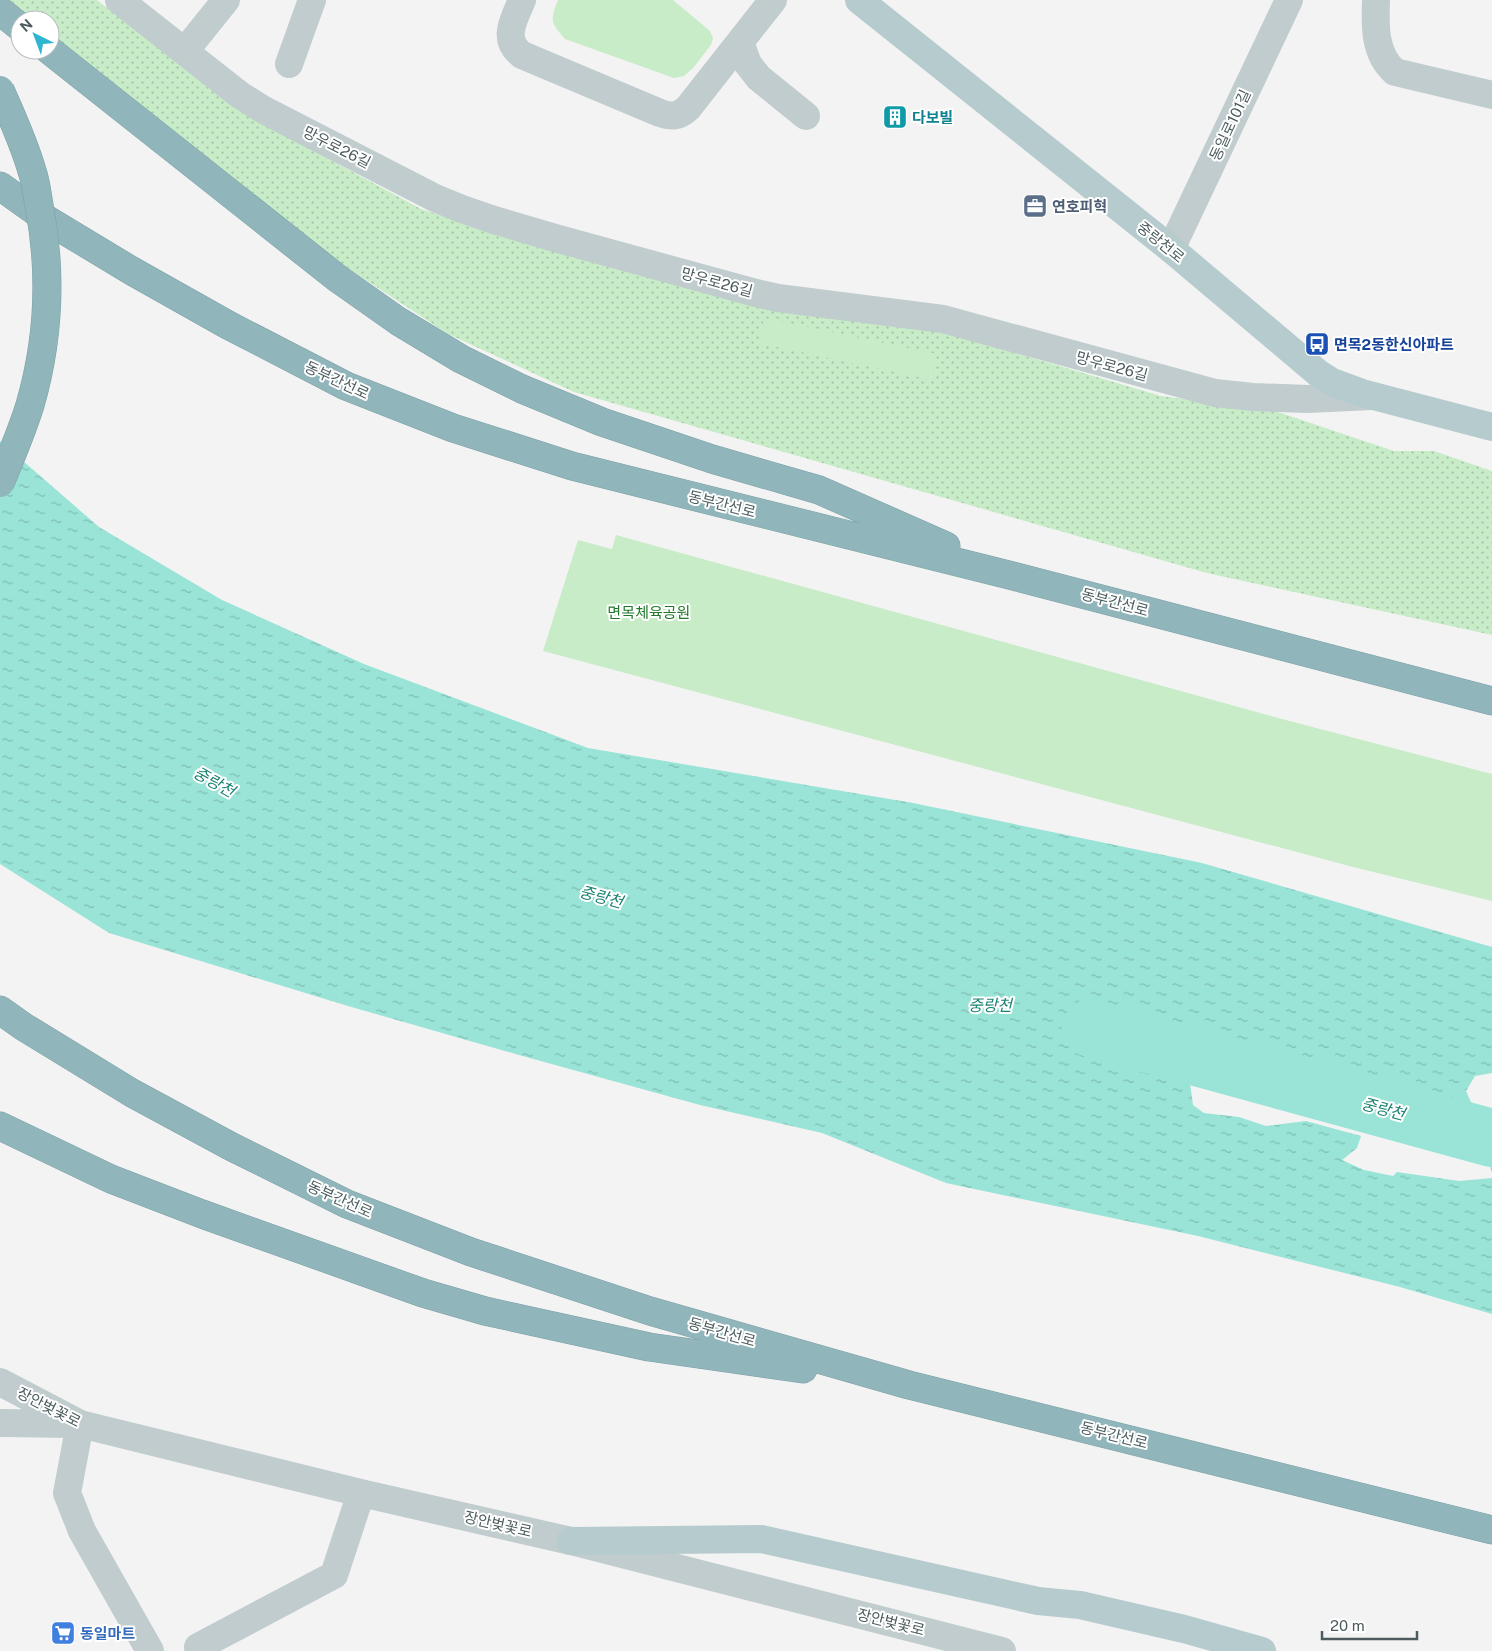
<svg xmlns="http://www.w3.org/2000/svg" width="1492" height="1651" font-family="'Public Sans','Noto Sans KR',sans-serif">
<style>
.grass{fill:url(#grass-dots)}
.park{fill:#c7ecc7}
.water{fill:url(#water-ripples)}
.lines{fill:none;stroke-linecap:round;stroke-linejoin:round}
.river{stroke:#99e4d7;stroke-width:58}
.highway-casing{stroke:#7ba1a7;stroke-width:29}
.minor{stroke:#c0cccd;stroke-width:28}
.major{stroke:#b5cbcd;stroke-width:28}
.highway{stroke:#90b5bb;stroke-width:28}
.highway-bridge-casing{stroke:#7ba1a7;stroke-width:29;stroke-linecap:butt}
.highway-bridge{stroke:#90b5bb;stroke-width:28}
.labels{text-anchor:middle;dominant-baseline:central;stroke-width:4;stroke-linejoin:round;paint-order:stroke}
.culture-label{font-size:15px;font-weight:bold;fill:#0d838f;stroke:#fff;text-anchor:start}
.street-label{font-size:15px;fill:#4c5c5e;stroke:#fff}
.service-label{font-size:15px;font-weight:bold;fill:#4e5e75;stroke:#fff;text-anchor:start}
.transit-label{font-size:15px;font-weight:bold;fill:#164399;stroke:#fff;text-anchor:start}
.park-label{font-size:15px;fill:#22792d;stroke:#fff}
.shop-label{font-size:15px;font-weight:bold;fill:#366cbe;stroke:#fff;text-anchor:start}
.water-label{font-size:16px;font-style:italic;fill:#1b8372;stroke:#fff}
</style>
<defs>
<pattern id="grass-dots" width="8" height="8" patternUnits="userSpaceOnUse" patternTransform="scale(1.25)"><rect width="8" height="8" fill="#c7ecc7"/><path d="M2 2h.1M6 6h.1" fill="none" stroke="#a4c2a5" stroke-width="1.8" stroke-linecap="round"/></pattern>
<pattern id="water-ripples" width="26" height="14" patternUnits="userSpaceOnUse" patternTransform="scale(1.25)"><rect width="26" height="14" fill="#99e4d7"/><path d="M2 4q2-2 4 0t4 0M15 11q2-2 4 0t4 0" fill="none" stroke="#7fbcb2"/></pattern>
</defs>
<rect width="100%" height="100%" fill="#f4f3f3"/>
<!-- grass -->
<path class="grass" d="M0,0H97L240,111L421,209L562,253L948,333L1161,396L1275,411L1394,451H1434L1492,471V635L1207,573L574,392L448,334L343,265L50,43V20H20Z"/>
<!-- park -->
<path class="park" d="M558,0H673L710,31L713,38L711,45L693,68L684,76L674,78L565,39C550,22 550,21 558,0Z
M764,318L937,354L932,380L759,343Z
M616,535L1282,719L1492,774V901L1353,867L543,651L578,540L612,549Z"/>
<!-- water -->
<path class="water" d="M0,441L99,527L222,600L364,664L588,748L913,803L1202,863L1492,947V1073L1475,1076L1466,1091L1475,1111L1492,1117V1173L1489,1163L1466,1151L1462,1135L1381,1131L1372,1120L1356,1112L1316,1100L1293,1087L1247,1069L1250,1067L1228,1052L1207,1053L1190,1049L1186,1051L1169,1045L1167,1056L1194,1072L1190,1083L1193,1105L1204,1113L1239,1117L1266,1126L1306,1121L1361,1136L1357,1148L1342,1160L1364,1170L1393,1176L1397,1172L1459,1181L1492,1178V1314L1400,1287L1198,1236L946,1183L822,1133L700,1105L519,1055L348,1006L109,933L0,864Z"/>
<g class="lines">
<!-- river -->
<path class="river" d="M1091,1028L1492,1138"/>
<defs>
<path id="highway" d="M0,11L20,27
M49,50L337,278L398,321L461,359L522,389L602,422L712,459L819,490L946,546
M0,186L49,221L132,271L228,325L346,386L453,428L572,466L1013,576L1492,701
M0,1010L24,1027L132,1093L232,1147L347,1204L471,1252L650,1311L909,1385L1492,1530
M0,1126L111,1179L202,1214L423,1293L485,1311L649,1347L803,1369"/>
</defs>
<!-- highway casing -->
<use href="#highway" class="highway-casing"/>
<!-- minor -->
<path class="minor" d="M119,0L240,95L264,110L435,198L462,209L494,220L555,238L756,293L778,298L943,319L1215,393L1253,397L1308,399L1372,396
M522,0C514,20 501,39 522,55L660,113C672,117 678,117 688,108L773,0
M1376,0C1375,25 1374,54 1395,72L1492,95
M740,42L748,64L759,78L806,116
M185,51L226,0
M289,64L312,0
M1171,249L1289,0
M0,1382L80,1424L361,1493L571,1541L1002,1651
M0,1423L73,1424
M80,1424L67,1493L82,1531L150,1651
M198,1647L334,1575L361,1493"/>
<!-- major -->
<path class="major" d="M859,0L1171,249L1318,373L1332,382L1362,393L1492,427
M571,1541L761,1539L1038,1601L1080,1605L1184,1629L1262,1651"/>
<!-- highway -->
<use href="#highway" class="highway"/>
<defs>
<path id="highway-bridge" d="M0,90C12,117 24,143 32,171C36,182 37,194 39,205C52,272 49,339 30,405C22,431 11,457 0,483"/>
</defs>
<!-- highway-bridge casing -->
<use href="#highway-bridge" class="highway-bridge-casing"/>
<!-- highway-bridge -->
<use href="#highway-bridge" class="highway-bridge"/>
</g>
<!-- icons -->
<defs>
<symbol id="building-square" viewBox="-11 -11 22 22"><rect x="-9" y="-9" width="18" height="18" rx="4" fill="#0f9aa8" stroke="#fff"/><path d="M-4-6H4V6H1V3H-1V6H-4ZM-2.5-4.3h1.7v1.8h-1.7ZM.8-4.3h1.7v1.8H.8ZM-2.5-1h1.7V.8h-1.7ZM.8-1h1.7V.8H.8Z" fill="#fff"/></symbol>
<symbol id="office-square" viewBox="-11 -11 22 22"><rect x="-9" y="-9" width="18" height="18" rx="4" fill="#5c6f8a" stroke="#fff"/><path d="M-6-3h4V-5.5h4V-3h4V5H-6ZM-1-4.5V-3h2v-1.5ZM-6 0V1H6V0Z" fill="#fff"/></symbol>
<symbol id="bus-square" viewBox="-11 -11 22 22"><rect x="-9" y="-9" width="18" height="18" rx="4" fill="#1a4fb4" stroke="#fff"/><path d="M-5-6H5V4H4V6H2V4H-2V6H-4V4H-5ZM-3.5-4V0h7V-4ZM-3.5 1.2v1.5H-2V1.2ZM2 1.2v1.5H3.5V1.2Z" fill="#fff"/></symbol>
<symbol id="supermarket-square" viewBox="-11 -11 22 22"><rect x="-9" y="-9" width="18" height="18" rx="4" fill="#3f7fe0" stroke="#fff"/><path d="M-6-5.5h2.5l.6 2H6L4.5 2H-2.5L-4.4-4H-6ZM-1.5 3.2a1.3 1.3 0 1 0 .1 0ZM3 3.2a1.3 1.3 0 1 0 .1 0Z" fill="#fff"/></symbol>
</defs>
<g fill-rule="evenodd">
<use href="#building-square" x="881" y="103" width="28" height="28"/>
<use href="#office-square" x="1021" y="192" width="28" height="28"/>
<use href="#bus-square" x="1303" y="330" width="28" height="28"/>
<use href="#supermarket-square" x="49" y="1619" width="28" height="28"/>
</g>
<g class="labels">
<!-- culture labels -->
<g class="culture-label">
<text x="912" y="117">다보빌</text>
</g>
<!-- street labels -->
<g class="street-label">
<text transform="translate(1230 125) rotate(-65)">동일로101길</text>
<text transform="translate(337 147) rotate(27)">망우로26길</text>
<text transform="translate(1161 242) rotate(39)">중랑천로</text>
<text transform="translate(717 282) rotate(15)">망우로26길</text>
<text transform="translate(1112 366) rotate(15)">망우로26길</text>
<text transform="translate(337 380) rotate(25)">동부간선로</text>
<text transform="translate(722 504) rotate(14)">동부간선로</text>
<text transform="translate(1115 602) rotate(15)">동부간선로</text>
<text transform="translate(340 1199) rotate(24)">동부간선로</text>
<text transform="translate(722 1332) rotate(16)">동부간선로</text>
<text transform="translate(49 1407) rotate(27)">장안벚꽃로</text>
<text transform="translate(1114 1435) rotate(14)">동부간선로</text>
<text transform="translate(498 1524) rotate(13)">장안벚꽃로</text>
<text transform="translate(891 1622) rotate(14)">장안벚꽃로</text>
</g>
<!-- service labels -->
<g class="service-label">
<text x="1052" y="206">연호피혁</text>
</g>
<!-- transit labels -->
<g class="transit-label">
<text x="1334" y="344">면목2동한신아파트</text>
</g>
<!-- park labels -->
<g class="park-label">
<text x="649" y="612">면목체육공원</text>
</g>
<!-- shop labels -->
<g class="shop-label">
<text x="80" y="1633">동일마트</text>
</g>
<!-- water labels -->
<g class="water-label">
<text transform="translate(214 782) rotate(29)">중랑천</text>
<text transform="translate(601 897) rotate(15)">중랑천</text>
<text x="990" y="1005">중랑천</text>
<text transform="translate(1383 1109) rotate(15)">중랑천</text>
</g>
</g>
<!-- north arrow -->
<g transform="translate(35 35) rotate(318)"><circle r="24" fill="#ffffff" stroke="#b7bebf"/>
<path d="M0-4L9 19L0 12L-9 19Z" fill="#2fb4d2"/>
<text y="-8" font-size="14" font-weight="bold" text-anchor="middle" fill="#4c5c5e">N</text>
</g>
<!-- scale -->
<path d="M1322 1631v8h95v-8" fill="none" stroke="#4c5c5e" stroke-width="2.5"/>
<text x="1330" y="1631" font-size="15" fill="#4c5c5e" stroke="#ffffff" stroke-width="4" paint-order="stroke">20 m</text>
</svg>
